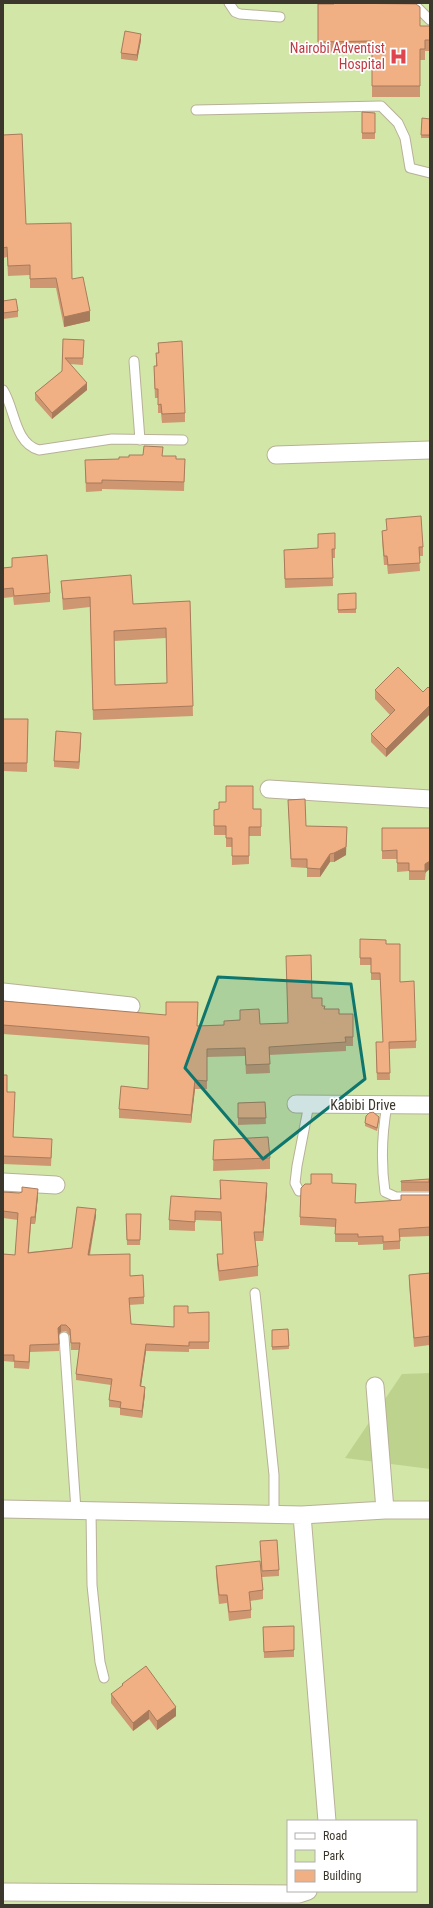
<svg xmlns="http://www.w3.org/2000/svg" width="433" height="1908" font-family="'Roboto Condensed',sans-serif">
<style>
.green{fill:#d2e6a7;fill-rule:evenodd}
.forest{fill:#bdd38d}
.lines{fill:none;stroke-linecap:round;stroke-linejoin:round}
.lane-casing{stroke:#b8b098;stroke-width:11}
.street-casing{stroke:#b8b098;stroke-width:19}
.lane{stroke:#fff;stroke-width:9}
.street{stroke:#fff;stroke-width:17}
.wall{fill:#ce9772;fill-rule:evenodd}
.shaded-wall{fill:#a87b5c}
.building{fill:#f0b084;stroke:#a87b5c;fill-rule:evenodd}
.marked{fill:#0f766e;fill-opacity:0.2;stroke:#0f766e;stroke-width:3;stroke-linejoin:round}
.labels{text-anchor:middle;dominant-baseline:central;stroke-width:3.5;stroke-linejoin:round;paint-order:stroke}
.health-label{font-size:14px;fill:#be3a42;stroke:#fff;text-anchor:end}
.street-label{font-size:14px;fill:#3b372d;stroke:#fff}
</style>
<rect width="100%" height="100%" fill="#fffaeb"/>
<!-- green -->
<path class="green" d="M3,3H430V1905H3ZM288,1821H416V1891H288Z"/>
<!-- forest -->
<path class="forest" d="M430,1373V1469L345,1458L402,1374Z"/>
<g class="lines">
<defs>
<path id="lane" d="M229,3L235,12L240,14L280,17
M413,3L430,20
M196,110L381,106L398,123L405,138L410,168L430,173
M134,361L140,440
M3,390C15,408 14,443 39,450L112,439L183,440
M387,1105C382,1133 381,1164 385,1192L396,1197H430
M299,1191L295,1183L297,1166L309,1104
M255,1293L274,1475V1514
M64,1337L76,1510
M91,1510L92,1585L100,1662L104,1678"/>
<path id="street" d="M276,455L430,450
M269,789L430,799
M3,992L131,1006
M296,1104L430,1105
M3,1182L56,1185
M375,1386L385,1510
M3,1509L302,1515L385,1510H430
M302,1515L327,1821
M3,1892L299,1894L308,1891"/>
</defs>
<!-- lane casing -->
<use href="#lane" class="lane-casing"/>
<!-- street casing -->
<use href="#street" class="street-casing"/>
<!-- lane -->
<use href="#lane" class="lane"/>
<!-- street -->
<use href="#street" class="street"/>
</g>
<!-- wall -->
<path class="wall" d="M318,4L420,26H430V51H425V60H420V97H372V52L318,53Z
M141,40L137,61L121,59V53Z
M362,112L375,113V139H362Z
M422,118L430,119V138H421Z
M3,135L26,224L72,279L90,321L64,327L56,288H30V275L8,276L7,257L3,258Z
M3,301L18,311V317L3,319Z
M63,339L84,340L83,365L70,364L87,390L52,419L35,400V393L62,371Z
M158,343L185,413V422L162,423L161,413H158V398H155L154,375V366H156V353H158Z
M163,456L176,459H185L184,491L102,489V491L86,492L85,468L119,459L129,457Z
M386,519L423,547V556H419L420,571L388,574L387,565H384L382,540V531L387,530Z
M335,533V558H332L333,586L285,588L284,558L318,548Z
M12,558L50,593V602L14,605L13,597L3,598V568L12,567Z
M61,581L133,604L190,601L193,716L93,720L90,607L63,610ZM166,638L167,683L115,685L114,641Z
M356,593V613H338V594Z
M430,689V714L386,757L371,742V734L390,715L375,699V690L423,692Z
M3,719H28L27,772L3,771Z
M81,739L79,769L54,767V761Z
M288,800L306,826L346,855L334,862H330L320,877H307V868L291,867Z
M253,809H261V836H249V864L232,865V847H226V835H214V819Z
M382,828H430L425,880H409V871L397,872V859H382Z
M360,939L386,944L400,982L416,1041V1048L389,1049L390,1080H377L376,1050L383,1042L380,980H371V965H360Z
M312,998L324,1009L339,1014L353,1037V1046H346V1051L269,1055L270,1073L246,1074L245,1056L207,1057V1089H195L191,1123L119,1118V1109L148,1089L149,1045L3,1034V1001L198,1026L224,1025L240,1020V1010L260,1024L288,1023Z
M3,1075L7,1092L15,1100L13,1137L52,1147L51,1166L3,1164Z
M265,1102L266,1124L238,1125V1103Z
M379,1121L377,1131L365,1126V1123Z
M214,1140L270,1158V1169L213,1171Z
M429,1179V1191H401V1181Z
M220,1180L267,1192L263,1241H255L258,1266V1276L219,1281L217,1264V1254H223L221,1221L195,1220V1231L169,1230V1220L220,1199Z
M332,1183L356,1203L401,1200L430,1195V1236L400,1237V1249L383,1250V1244L358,1245V1242H335V1227L300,1225V1217L311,1184Z
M3,1192L38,1196L35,1224H31L29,1252L72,1248L96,1216L90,1255L130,1276L144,1297V1304L129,1305L131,1324L174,1327L188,1313L209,1312V1349H189V1352L146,1351L141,1386L145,1394L142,1418L120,1415V1408L109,1407V1400L111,1385L76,1380V1374L79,1350H71L70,1336L66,1331L61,1332L59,1335V1351L30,1352L29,1369L14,1368V1362L3,1361V1254L15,1255L18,1220L3,1218Z
M126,1214H141L140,1245H127Z
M430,1273V1345L414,1347L409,1283V1275Z
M288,1329L289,1349L272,1350V1330Z
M260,1547L279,1570V1576L262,1577Z
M216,1566L263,1590V1599L250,1601L251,1610V1618L229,1621L227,1603L219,1604L216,1575Z
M294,1626V1657L264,1658L263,1627Z
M122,1684L176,1716L157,1730L149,1719L133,1731L111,1703V1694L122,1686Z"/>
<!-- shaded-wall -->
<path class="shaded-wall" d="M141,34V40L137,61V55Z
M90,311V321L64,327V317Z
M87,383V390L52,419V413Z
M430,705V714L386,757V749Z
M81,733V739L79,769V762Z
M347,827L346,855L334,862V853Z
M330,854V862L320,877V869Z
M430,861V869L425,873V880V864Z
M195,1080V1089L191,1123V1115Z
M267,1183V1192L263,1241V1232Z
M38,1189V1196L35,1224V1217Z
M96,1209V1216L88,1262V1255Z
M61,1325V1332L58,1335V1328Z
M146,1344V1351L140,1393V1386Z
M30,1345V1352L29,1369V1362Z
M145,1387V1394L142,1418V1411Z
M176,1707V1716L157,1730V1721Z
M149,1710V1719L133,1731V1723Z"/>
<!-- building -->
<path class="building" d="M334,3L416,4L420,7V26H430V40H425V49H420V86H372V41L318,42V4H334Z
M125,31L141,34L137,55L121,53Z
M362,112L375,113V133H362Z
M422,118L430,119V135H421Z
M22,134L26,224L71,223L72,279L83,277L90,311L64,317L56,278L30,279V265L8,266L7,247L3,248V135Z
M16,299L18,311L3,313V301Z
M63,339L84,340L83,358H65L87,383L52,413L35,393L62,371Z
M182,341L185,413L162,414L161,404L158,405V389H155L154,366H157L156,353H159L158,343Z
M144,446L163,447L162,456H176V459H185L184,482L102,480V483H86L85,460L119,459V457H129V455H143Z
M421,516L423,547H419L420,563L388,565L387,556H384L382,531L387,530L386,519Z
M335,533V549H332L333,578L285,579L284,550L318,548V534Z
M47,555L50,593L14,596L13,588L3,589V568L12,567V558Z
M131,575L133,604L190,601L193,706L93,710L90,597L63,599L61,581ZM166,628L167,683L115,685L114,631Z
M356,593V609L338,610V594Z
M398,667L423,692L428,687L430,689V705L386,749L371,734L395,710L375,690Z
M3,719H28L27,763H3Z
M56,731L81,733L79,762L54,761Z
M226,786H253V809H261V827H249V856H232V838H226V826H214V810L219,809V802H226Z
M305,799L306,826L347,827L346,847L334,853L330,854L320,869L307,868V859H291L288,800Z
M382,828H430V861L425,864V871H409V863H397V850L382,851Z
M360,939L386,940V944H400V982L414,981L416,1041L389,1042L390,1073H377L376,1042H383L380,973H371V958H360Z
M311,955L312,998H322V1006H325L324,1009H339V1014H353V1037H345L346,1042L269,1047L270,1064L246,1065L245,1048L207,1049V1081L195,1080L191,1115L119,1109L121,1086L148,1089L149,1037L3,1025V1001L166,1015V1002H198L197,1026L224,1025V1021L240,1020V1010L259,1009L260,1024L288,1023L286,956Z
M3,1075H7V1092H15L13,1137L52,1139L51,1158L3,1156Z
M265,1102L266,1118H238V1103Z
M373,1112L379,1117L377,1128L365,1123L366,1116L369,1113Z
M268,1137L270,1158L213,1160L214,1140Z
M311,1174H332V1183L356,1184L355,1203L401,1200V1195H430V1227L399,1229L400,1241L383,1242V1236L358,1237V1234H335L336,1219L300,1217L301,1188L305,1184H311Z
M429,1179V1182H401V1181Z
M220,1180L267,1183L263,1232H254L258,1266L219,1271L217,1254H223L221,1212L195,1211V1222L169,1220L171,1196L221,1199Z
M22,1187L38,1189L35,1217H31L28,1253L72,1248L77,1207L96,1209L88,1255L130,1254V1276L143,1275L144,1297L129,1298L131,1324L174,1327V1306H188V1313L209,1312V1342H189V1346L146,1344L140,1386L145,1387L142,1411L120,1408L121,1402L109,1400L112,1379L76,1374L80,1343H71L70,1329L66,1325H61L58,1328L59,1344L30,1345L29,1362L14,1361V1355H3V1254L15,1255L18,1213L3,1211V1192L19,1193L22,1192Z
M126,1214H141L140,1240H127Z
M430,1273V1336L414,1338L409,1275Z
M288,1329L289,1346L272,1347V1330Z
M277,1540L279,1570L262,1571L260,1541Z
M260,1561L263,1590L249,1592L251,1610L229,1612L227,1595H219L216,1566Z
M294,1626V1650L264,1652L263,1627Z
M146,1666L176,1707L157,1721L149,1710L133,1723L111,1694L123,1685L122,1684Z"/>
<!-- marked area -->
<path class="marked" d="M218,977L351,984L365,1079L263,1159L185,1068Z"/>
<!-- icons -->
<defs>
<symbol id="hospital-bare" viewBox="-9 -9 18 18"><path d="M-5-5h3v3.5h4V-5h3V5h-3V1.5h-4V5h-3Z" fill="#e0444e" stroke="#fff" stroke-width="2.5" paint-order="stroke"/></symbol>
</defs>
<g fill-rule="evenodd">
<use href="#hospital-bare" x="386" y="44" width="25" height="25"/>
</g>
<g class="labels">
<!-- health labels -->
<g class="health-label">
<text x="385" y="48">Nairobi Adventist<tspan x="385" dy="16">Hospital</tspan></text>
</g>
<!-- street labels -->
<g class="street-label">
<text x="363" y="1105">Kabibi Drive</text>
</g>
</g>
<!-- border -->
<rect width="433" height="1908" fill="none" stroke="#3b372d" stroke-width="8"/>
<!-- legend -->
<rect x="287" y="1820" width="130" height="72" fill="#ffffff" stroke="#b1afab"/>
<rect x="295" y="1833" width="20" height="6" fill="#ffffff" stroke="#b1afab"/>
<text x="323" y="1840" font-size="12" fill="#3b372d">Road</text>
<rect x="295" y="1850" width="20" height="12" fill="#d2e6a7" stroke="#b1afab"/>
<text x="323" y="1860" font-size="12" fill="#3b372d">Park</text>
<rect x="295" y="1870" width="20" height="12" fill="#f0b084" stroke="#b1afab"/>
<text x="323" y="1880" font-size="12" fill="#3b372d">Building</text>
</svg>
